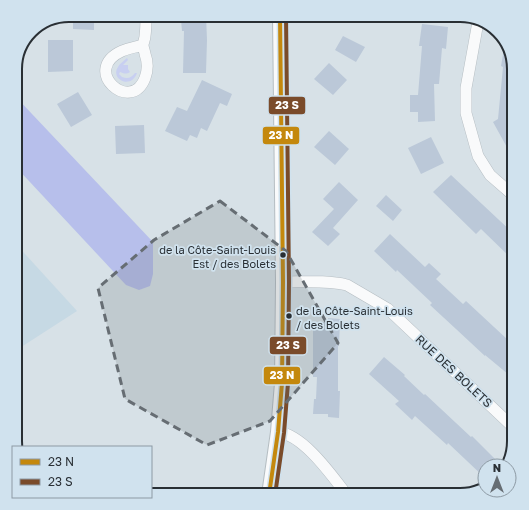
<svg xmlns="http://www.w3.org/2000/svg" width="529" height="510" font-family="'Golos Text',sans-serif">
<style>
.built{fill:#c6d9e4}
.green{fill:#c8cff1}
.forest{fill:#b7bfeb}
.building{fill:#bbc8d8}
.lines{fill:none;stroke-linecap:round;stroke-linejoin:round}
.minor-casing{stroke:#b5bdc2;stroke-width:12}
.tertiary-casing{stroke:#b5bdc2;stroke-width:16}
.minor{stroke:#f9fafb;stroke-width:11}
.tertiary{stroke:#f9fafb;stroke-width:14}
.bus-1-casing{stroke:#d0e2ee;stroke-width:7}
.bus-2-casing{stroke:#d0e2ee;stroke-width:7}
.bus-1{stroke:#c4880d;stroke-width:4}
.bus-2{stroke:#7a4b2a;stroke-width:4}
.marked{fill:#666d73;fill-opacity:0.2;stroke:#666d73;stroke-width:3;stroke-dasharray:8 5;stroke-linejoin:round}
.bus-dot{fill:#292f34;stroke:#d0e2ee;stroke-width:1.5}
.labels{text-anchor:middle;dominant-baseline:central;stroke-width:3.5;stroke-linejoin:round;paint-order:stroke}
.bus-label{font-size:11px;fill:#292f34;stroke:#d0e2ee;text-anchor:end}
.street-label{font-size:12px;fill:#292f34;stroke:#d0e2ee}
.rim{fill:none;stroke:#292f34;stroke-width:2}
.line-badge{stroke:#d0e2ee;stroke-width:1.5}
.badge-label{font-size:11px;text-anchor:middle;font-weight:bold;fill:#fff}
</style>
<rect width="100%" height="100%" fill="#d7e1e7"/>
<!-- built -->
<path class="built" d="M15,243L77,311L15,351Z"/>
<!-- green -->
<path class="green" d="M127,58L128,60L123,65H128V69L130,72C126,75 123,73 120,72L119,74L122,77C128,79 131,78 135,73H137C131,90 110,79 118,67C120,63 124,61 127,58Z"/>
<!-- forest -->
<path class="forest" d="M15,96L153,242V274L150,286L139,290L126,285L15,166Z"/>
<!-- building -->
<path class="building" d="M73,15H94V30L73,29Z
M185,15H206L207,40L206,73H183L184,31H182L181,20H185Z
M422,24L448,27L446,49L442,48L439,84H434L435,121L418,122V112H410V95H418L422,46H419Z
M343,36L365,47L356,62L335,50Z
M48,40H73V71L48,72Z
M505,43L514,65V160L493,122L498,119L503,67L501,66Z
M329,63L347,80L333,95L314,79Z
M202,80L232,94L227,106L220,103L207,131L201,128L197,138L190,135L187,141L165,131L177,107L187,111Z
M78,92L92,115L71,127L57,104Z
M144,125L145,153L116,154L115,126Z
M329,131L349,149L335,165L314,147Z
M431,137L444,163L421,174L408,148Z
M451,175L514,234V261L481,229L476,234L433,192Z
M339,182L358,200L333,228L340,234L328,246L312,232L334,209L323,199Z
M386,195L402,210L393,221L376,206Z
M390,234L425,267L429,263L441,274L436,279L463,304L466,301L508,340L514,333V379L485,355V356L456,329L430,305L432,303L397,270L396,272L374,251Z
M328,318L340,319L339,346H338V391H340L339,418L328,417V414H313L314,399H316L317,377H313V322H328Z
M384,357L405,375L404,376L424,395L425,394L471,437L472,436L502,466H485V478L448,443L447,445L415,416L412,420L395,404L399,401L369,374Z"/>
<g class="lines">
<defs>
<path id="minor" d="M478,22L466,88V113L478,156L490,175L514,196
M143,45C136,47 129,48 122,51C80,70 131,115 145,78C148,70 148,62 145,54C145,52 143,48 143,45C143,43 145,39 145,36C146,29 146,22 146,15
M283,282C304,282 327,280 347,285L388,309L514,428
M278,432C304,435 332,476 347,495"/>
<path id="tertiary" d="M269,495L278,432L282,383L283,282L280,15"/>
</defs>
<!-- minor casing -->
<use href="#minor" class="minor-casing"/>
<!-- tertiary casing -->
<use href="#tertiary" class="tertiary-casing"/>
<!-- minor -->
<use href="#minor" class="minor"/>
<!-- tertiary -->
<use href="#tertiary" class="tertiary"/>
<defs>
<path id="bus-1" d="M269,495L278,432L282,383L283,282L280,15"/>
<path id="bus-2" d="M275,495L284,433L288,383L289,282L286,15"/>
</defs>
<!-- bus-1 casing -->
<use href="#bus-1" class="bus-1-casing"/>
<!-- bus-2 casing -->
<use href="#bus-2" class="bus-2-casing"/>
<!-- bus-1 -->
<use href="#bus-1" class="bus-1"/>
<!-- bus-2 -->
<use href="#bus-2" class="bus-2"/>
</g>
<!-- marked area -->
<path class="marked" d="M220,201L286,251L338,343L270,421L207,445L125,399L98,288L154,240Z"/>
<!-- markers -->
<g class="bus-dot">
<circle cx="283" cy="255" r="3.5"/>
<circle cx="289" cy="316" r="3.5"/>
</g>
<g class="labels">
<!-- bus labels -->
<g class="bus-label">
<text x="276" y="249">de la Côte-Saint-Louis<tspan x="276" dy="14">Est / des Bolets</tspan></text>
<text x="296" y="310" text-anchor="start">de la Côte-Saint-Louis<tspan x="296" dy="14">/ des Bolets</tspan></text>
</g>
<!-- street labels -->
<g class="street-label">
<text transform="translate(454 371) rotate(43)">RUE DES BOLETS</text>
</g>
</g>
<!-- crop -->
<path d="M0 0H529V510H0ZM69 22H460A47 47 0 0 1 507 69V441A47 47 0 0 1 460 488H69A47 47 0 0 1 22 441V69A47 47 0 0 1 69 22Z" fill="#d0e2ee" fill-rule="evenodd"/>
<path class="rim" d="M69 22H460A47 47 0 0 1 507 69V441A47 47 0 0 1 460 488H69A47 47 0 0 1 22 441V69A47 47 0 0 1 69 22Z"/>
<g class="line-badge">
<rect x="268" y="96" width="38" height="19" rx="4" fill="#7a4b2a"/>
<rect x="262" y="126" width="38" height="19" rx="4" fill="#c4880d"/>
<rect x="269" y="336" width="38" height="19" rx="4" fill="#7a4b2a"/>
<rect x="263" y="366" width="38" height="19" rx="4" fill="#c4880d"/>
</g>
<g class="badge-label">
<text x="287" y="109">23 S</text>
<text x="281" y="139">23 N</text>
<text x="288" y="349">23 S</text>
<text x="282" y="379">23 N</text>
</g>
<!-- legend -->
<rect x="12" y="446" width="140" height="52" fill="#d0e2ee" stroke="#8d9aa4"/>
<rect x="20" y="459" width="20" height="6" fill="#c4880d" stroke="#8d9aa4"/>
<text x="48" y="466" font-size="12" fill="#292f34">23 N</text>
<rect x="20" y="479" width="20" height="6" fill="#7a4b2a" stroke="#8d9aa4"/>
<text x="48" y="486" font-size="12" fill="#292f34">23 S</text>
<!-- north arrow -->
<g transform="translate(497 478)"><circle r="19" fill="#d0e2ee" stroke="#8d9aa4"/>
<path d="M0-3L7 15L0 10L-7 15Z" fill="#666d73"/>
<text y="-6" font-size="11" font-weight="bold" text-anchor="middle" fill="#292f34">N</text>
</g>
</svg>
